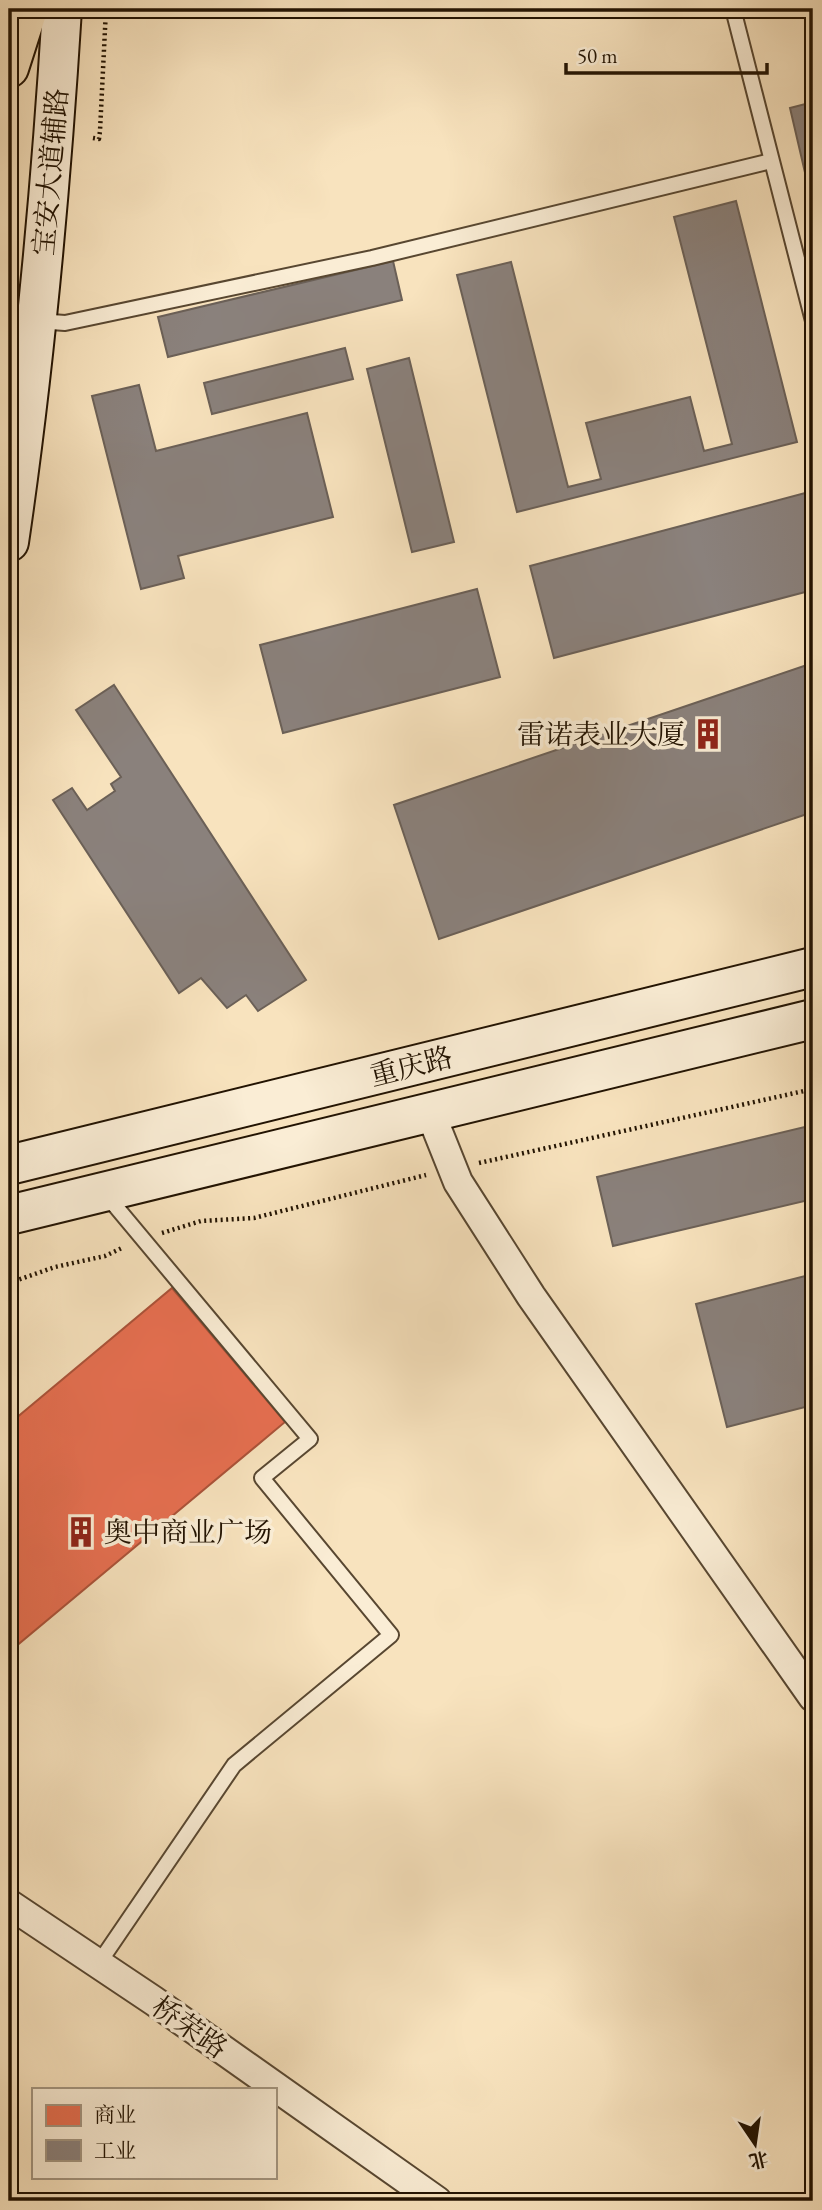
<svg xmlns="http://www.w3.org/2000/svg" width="822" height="2210" font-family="'EB Garamond','Noto Serif SC',serif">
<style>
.shops{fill:#e76f51;stroke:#ac5339;stroke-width:2}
.industry{fill:#8a817c;stroke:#6b6057;stroke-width:2}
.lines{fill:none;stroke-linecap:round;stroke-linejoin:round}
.service-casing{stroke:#584731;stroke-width:18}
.minor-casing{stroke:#584731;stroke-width:32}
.secondary-casing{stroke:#221302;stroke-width:42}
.primary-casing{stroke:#221302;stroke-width:42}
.path{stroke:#221302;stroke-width:4.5;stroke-dasharray:2 3.5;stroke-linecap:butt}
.service{stroke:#faedd5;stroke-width:14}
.minor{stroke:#faedd5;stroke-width:28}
.secondary{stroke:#faedd5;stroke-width:38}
.primary{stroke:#f8e3be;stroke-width:38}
.labels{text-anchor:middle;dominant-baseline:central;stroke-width:7;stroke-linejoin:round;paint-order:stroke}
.street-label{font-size:28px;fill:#221302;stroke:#faedd5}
.poi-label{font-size:28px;fill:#221302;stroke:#faedd5;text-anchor:end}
</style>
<rect width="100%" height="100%" fill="#f8e3be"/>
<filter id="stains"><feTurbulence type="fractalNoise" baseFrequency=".00286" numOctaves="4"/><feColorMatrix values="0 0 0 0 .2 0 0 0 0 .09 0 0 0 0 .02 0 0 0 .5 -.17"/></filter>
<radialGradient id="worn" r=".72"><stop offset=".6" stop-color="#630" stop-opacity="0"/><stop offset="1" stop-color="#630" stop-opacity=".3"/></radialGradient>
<!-- shops -->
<path class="shops" d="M172,1288L285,1422L15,1647L9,1640V1424Z"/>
<!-- industry -->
<path class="industry" d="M766,9H803L768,17Z
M813,102V207L790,108Z
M736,201L797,442L517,512L457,275L511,262L568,487L601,479L586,423L690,397L704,451L732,444L674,217Z
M393,261L402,300L168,357L158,317Z
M345,348L353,379L212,414L204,383Z
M409,358L454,542L412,552L367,369Z
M139,385L156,451L307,413L333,517L178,556L184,578L141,589L92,396Z
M809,492L813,509V590L554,658L530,566Z
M477,589L500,677L283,733L260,645Z
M813,663V812L439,939L394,805Z
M114,685L306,980L258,1011L246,995L227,1008L201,978L179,993L53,800L72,788L87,810L115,791L111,784L121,777L76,710Z
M813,1125V1199L613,1246L597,1177Z
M813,1274V1405L727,1427L696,1304Z"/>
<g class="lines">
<defs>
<path id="service" d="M733,9L813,321
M38,321L65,323L372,258L771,161
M99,1963L234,1765L391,1635L262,1478L310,1439L107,1196"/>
<path id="minor" d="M430,1112L458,1182L531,1296L813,1697
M9,1904L154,2001L437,2201"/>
<path id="secondary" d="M9,542C35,365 51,187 62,9
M9,1165L813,967
M9,1215L813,1019"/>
<path id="primary" d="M9,68L28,9"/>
</defs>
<!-- service casing -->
<use href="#service" class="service-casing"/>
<!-- minor casing -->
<use href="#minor" class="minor-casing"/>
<!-- secondary casing -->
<use href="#secondary" class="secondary-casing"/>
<!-- primary casing -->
<use href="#primary" class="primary-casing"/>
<!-- path -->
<path class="path" d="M93,138L99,139L100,131L106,9
M479,1163L813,1089
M162,1233L201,1221L254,1218L426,1175
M9,1283L55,1267L105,1256L124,1247"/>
<!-- service -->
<use href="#service" class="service"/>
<!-- minor -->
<use href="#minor" class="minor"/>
<!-- secondary -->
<use href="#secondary" class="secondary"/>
<!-- primary -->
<use href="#primary" class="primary"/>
</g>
<!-- icons -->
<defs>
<symbol id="building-bare" viewBox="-9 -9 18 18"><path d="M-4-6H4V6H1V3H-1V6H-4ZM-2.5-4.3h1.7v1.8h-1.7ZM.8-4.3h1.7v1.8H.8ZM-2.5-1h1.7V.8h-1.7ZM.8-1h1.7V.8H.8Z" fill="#8f2418" stroke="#faedd5" stroke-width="2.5" paint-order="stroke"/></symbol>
</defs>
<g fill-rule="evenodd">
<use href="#building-bare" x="686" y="712" width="44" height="44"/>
<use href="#building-bare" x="59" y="1510" width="44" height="44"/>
</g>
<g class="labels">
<!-- street labels -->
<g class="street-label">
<text transform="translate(50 172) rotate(-85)">宝安大道辅路</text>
<text transform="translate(411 1066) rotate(-14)">重庆路</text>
<text transform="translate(190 2027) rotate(35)">桥荣路</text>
</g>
<!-- poi labels -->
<g class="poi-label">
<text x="685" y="734">雷诺表业大厦</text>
<text x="104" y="1532" text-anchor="start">奥中商业广场</text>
</g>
</g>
<!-- margin -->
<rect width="822" height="2210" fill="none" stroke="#f8e3be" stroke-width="35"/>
<rect x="10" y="10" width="801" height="2189" fill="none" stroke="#221302" stroke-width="3.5"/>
<rect x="18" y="18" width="787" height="2175" fill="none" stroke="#221302" stroke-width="2"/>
<!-- legend -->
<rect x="32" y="2088" width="245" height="91" fill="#faedd5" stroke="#a49681" stroke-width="2"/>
<rect x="46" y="2105" width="35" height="21" fill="#e76f51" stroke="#a49681" stroke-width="2"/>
<text x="94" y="2122" font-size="21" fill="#221302">商业</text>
<rect x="46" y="2140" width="35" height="21" fill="#8a817c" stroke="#a49681" stroke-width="2"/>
<text x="94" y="2158" font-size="21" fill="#221302">工业</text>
<!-- north arrow -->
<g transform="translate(755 2144) rotate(167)" stroke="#faedd5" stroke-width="5" paint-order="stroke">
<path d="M0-5L12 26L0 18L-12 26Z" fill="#221302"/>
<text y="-10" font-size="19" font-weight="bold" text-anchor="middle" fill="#221302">北</text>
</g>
<!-- scale -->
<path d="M566 63v10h201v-10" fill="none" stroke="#221302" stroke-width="3.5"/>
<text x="577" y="63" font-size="21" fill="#221302" stroke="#faedd5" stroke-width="5" paint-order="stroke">50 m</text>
<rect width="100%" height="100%" filter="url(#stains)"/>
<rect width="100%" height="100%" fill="url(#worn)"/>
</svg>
